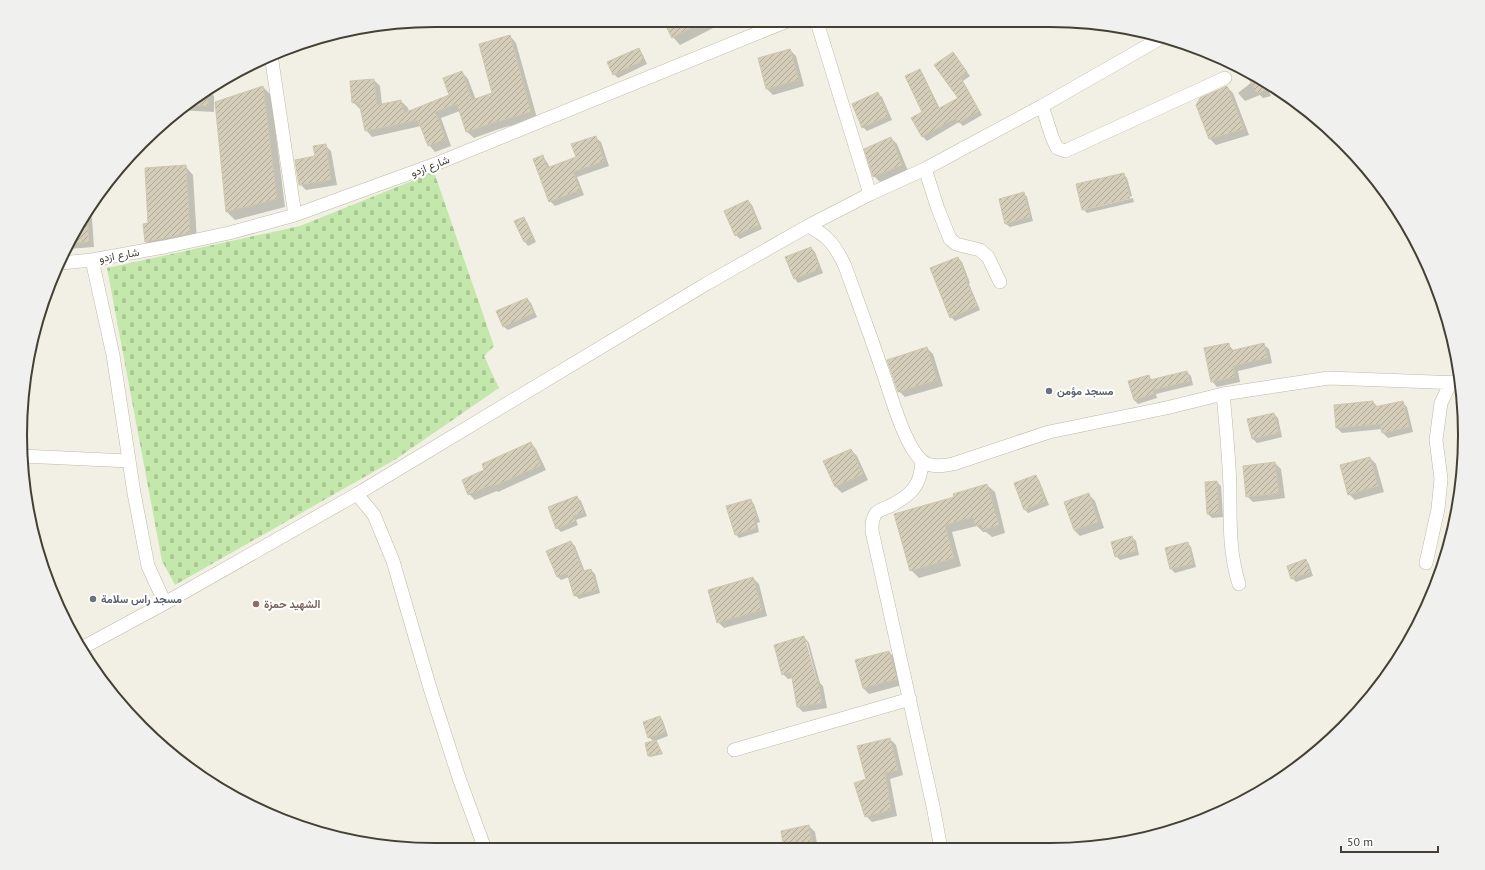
<svg xmlns="http://www.w3.org/2000/svg" width="1485" height="870" font-family="'PT Sans',Vazirmatn,sans-serif">
<style>
.cemetery{fill:url(#cemetery-stones)}
.shadow{fill:#0003;fill-rule:evenodd}
.building{fill:url(#building-hatch);stroke:#cfc6ac}
.lines{fill:none;stroke-linecap:round;stroke-linejoin:round}
.minor-casing{stroke:#beb9a6;stroke-width:14}
.minor{stroke:#fff;stroke-width:13}
.worship-dot{fill:#6b7280;stroke:#fff;stroke-width:1.5}
.education-dot{fill:#8d6e63;stroke:#fff;stroke-width:1.5}
.labels{text-anchor:middle;dominant-baseline:central;stroke-width:4;stroke-linejoin:round;paint-order:stroke}
.street-label{font-size:11px;fill:#444034;stroke:#fff}
.worship-label{font-size:11px;font-weight:bold;fill:#5b616d;stroke:#fff;text-anchor:start}
.education-label{font-size:11px;font-weight:bold;fill:#785e54;stroke:#fff;text-anchor:start}
.rim{fill:none;stroke:#444034;stroke-width:2}
</style>
<defs>
<pattern id="cemetery-stones" width="16" height="16" patternUnits="userSpaceOnUse"><rect width="16" height="16" fill="#c4e8ab"/><path d="M2 7V4a2 2 0 0 1 4 0v3zM10 15v-3a2 2 0 0 1 4 0v3z" fill="#aac894"/></pattern>
<pattern id="building-hatch" width="6" height="6" patternUnits="userSpaceOnUse"><rect width="6" height="6" fill="#d4cdb9"/><path d="M-1 1l2-2M0 6l6-6M5 7l2-2" fill="none" stroke="#aea897"/></pattern>
</defs>
<rect width="100%" height="100%" fill="#f2f0e4"/>
<!-- cemetery -->
<path class="cemetery" d="M434,172L494,346L484,356L499,388L396,459L175,585L162,561L107,268L300,226Z"/>
<!-- shadow -->
<path class="shadow" d="M665,22H725L680,45L673,37Z
M753,22H772L758,29Z
M431,23H439L433,25Z
M510,36L516,43L537,118L499,129L474,138L467,132L460,111L441,118L451,146L435,152L429,145L421,126L372,137L366,130L361,108L360,109L353,102L374,80L380,86L382,105L401,101L408,108L409,112L451,96L462,72L468,79L476,100L493,94Z
M638,49L642,53L647,64L618,78L614,74Z
M790,50L796,56L804,86L773,95L767,89Z
M953,53L970,76L963,81L982,115L963,126L959,122L927,141L923,137L913,119L924,112L920,70L923,74L940,109L959,98Z
M1257,78L1277,88L1269,91L1271,96L1263,98L1260,95L1245,101L1238,93Z
M263,87L271,95L285,207L235,220L227,212Z
M1227,87L1233,93L1249,135L1216,145L1210,139L1197,105Z
M211,88V92L214,96V112L177,110Z
M878,94L882,97L892,120L867,131L863,127Z
M595,137L601,142L609,166L577,177L584,195L555,206L550,201L542,156L547,162L550,168L577,158Z
M891,138L897,144L908,171L880,182L874,176L866,149Z
M325,145L331,151L337,185L306,190L300,184Z
M185,166L193,175L197,241L154,250L146,242L144,225L149,224Z
M1123,174L1127,178L1132,196L1084,208V210L1133,198L1134,202L1087,213L1083,209Z
M1023,193L1027,197L1033,221L1010,227L1006,224Z
M748,201L752,205L762,229L740,239L736,235Z
M86,212L92,218L94,247L68,249Z
M523,218L527,222L536,242L528,246L525,242L515,222Z
M811,248L815,252L823,273L798,283L795,279L786,257Z
M958,258L962,262L970,283L969,284L980,310L955,321L951,317Z
M527,299L531,303L537,317L508,330L504,327Z
M1228,344L1234,351L1263,344L1269,349L1272,363L1238,371L1240,382L1217,387L1212,381Z
M927,348L933,354L943,386L905,397L899,391Z
M1187,372L1191,376L1193,385L1156,394L1157,398L1138,404L1134,400L1148,376L1153,380Z
M1373,402L1378,407L1402,402L1407,407L1413,432L1388,438L1383,433L1382,429L1342,433L1337,428Z
M1274,414L1278,418L1282,437L1257,443L1253,439L1249,420Z
M531,443L536,449L546,470L498,492L497,491L475,500L469,494L486,471Z
M851,450L857,456L868,480L842,493L836,487Z
M1370,458L1376,464L1384,492L1355,500L1349,494Z
M1275,463L1281,469L1285,498L1253,502L1247,496L1244,467Z
M1035,476L1039,480L1049,505L1028,513L1024,509Z
M1217,482L1221,486L1223,517L1212,518L1208,514Z
M987,485L995,492L1005,533L992,537L986,532H983L977,526L952,532L961,566L919,578L911,570L955,498Z
M1089,495L1095,501L1104,528L1080,536L1074,530L1065,503Z
M577,497L581,501L587,516L576,520L578,525L561,532L557,528Z
M750,500L754,504L760,522L757,523L759,532L739,538L735,534Z
M1132,537L1136,541L1139,555L1120,560L1116,556Z
M571,542L575,546L585,572L591,570L595,574L600,593L579,599L575,595L569,577L561,580L557,576Z
M1187,543L1191,547L1196,567L1175,573L1171,569L1166,549Z
M1306,560L1309,564L1313,576L1296,582L1292,578Z
M753,578L759,584L767,616L724,628L718,622Z
M804,637L809,643L820,683L823,686L827,708L803,712L798,707L793,678L788,679L783,674ZM805,642H807L818,685H817Z
M889,652L895,658L902,685L869,694L863,688L856,660Z
M660,717L663,721L668,736L655,741L663,754L650,757L649,755L654,742L649,737Z
M890,739L896,745L903,775L890,779L897,816L872,822L866,816L867,780Z
M809,826L815,832L818,849H785L782,832Z"/>
<!-- building -->
<path class="building" d="M664,22H703L672,38Z
M510,35L531,112L492,123L466,132L457,104L435,112L446,139L428,146L418,120L365,131L359,102L352,103L350,81L374,79L377,105L401,100L404,113L449,95L443,78L462,71L472,100L492,93L479,44Z
M639,48L644,60L613,75L607,62Z
M790,49L799,80L766,89L758,58Z
M953,52L967,72L960,77L979,111L958,123L956,118L922,137L911,118L922,112L905,76L920,69L938,109L958,98L934,65Z
M1245,72L1262,81L1266,90L1257,93Z
M263,86L277,199L226,212L215,102Z
M1227,86L1244,129L1209,139L1196,105L1200,98Z
M208,90V106L184,105Z
M878,92L888,116L862,128L852,104Z
M596,136L604,161L573,172L580,190L549,202L533,159L543,155L547,168L576,157L571,144Z
M891,137L902,165L873,177L864,149Z
M326,144L331,180L299,185L295,160L315,156L313,146Z
M186,165L190,233L145,242L143,224L148,223L145,168Z
M1124,173L1130,198L1082,210L1076,184Z
M1024,192L1030,217L1005,224L999,199Z
M748,200L759,225L735,236L724,211Z
M87,211L89,242L71,243Z
M524,217L533,238L524,242L514,221Z
M811,247L820,269L794,279L785,257Z
M958,257L967,279L966,280L977,306L950,318L930,268Z
M527,298L534,313L503,327L496,311Z
M1229,343L1230,351L1264,343L1267,358L1233,366L1235,377L1211,382L1204,348Z
M927,347L937,380L898,392L887,360Z
M1187,371L1190,381L1153,390L1154,394L1134,400L1128,381L1149,375L1150,380Z
M1373,401L1374,407L1403,401L1409,427L1382,433L1380,424L1336,428L1334,405Z
M1274,413L1279,433L1252,439L1247,419Z
M531,442L541,465L492,487L491,485L468,495L462,480L484,470L482,464Z
M851,449L863,474L835,487L823,461Z
M1370,457L1378,486L1348,495L1340,465Z
M1275,462L1279,493L1246,497L1243,466Z
M1036,475L1045,501L1024,510L1014,483Z
M1217,481L1219,513L1207,514L1205,482Z
M987,484L999,525L983,530L981,524L975,526L973,517L945,525L954,558L910,571L894,514L954,497L953,494Z
M1089,493L1098,522L1074,530L1064,502Z
M577,496L583,512L573,516L575,521L556,529L548,507Z
M751,499L757,519H754L756,528L735,535L726,506Z
M1132,536L1136,551L1115,557L1111,542Z
M571,541L583,571L591,569L597,589L574,596L567,573L557,577L546,551Z
M1188,542L1193,564L1170,569L1165,548Z
M1306,559L1310,572L1291,579L1287,566Z
M753,577L762,610L717,623L708,590Z
M804,636L816,680H818L822,703L797,707L791,672L782,675L774,645Z
M889,651L897,679L863,688L855,660Z
M660,716L665,732L648,738L643,722Z
M890,738L898,770L885,773L891,810L865,817L854,783L866,779L857,746Z
M656,740L662,753L648,756L645,743Z
M809,825L813,849H784L781,831Z"/>
<g class="lines">
<defs>
<path id="minor" d="M817,22L870,194
M271,55L295,215
M1042,106L1052,137L1057,148L1065,151L1225,78
M925,169L938,209L950,239L956,244L980,250L988,257L1000,282
M808,226C828,235 836,247 845,266C857,300 870,334 881,367C890,391 903,443 921,460C929,468 943,466 953,464L1049,432L1166,408L1223,394L1329,378L1460,383
M92,260L113,355L134,493L148,566L165,603
M61,263L92,260L164,247L229,233L295,215L438,163L785,22
M1223,394C1226,425 1229,457 1230,488C1230,521 1229,553 1239,584
M22,456L129,461
M922,461C921,486 911,495 890,506C885,508 879,510 876,513C872,519 872,524 872,531L933,806L941,849
M357,494L374,515L393,561L430,688L459,778L485,849
M1426,563L1438,509L1441,479L1436,440L1441,403L1451,382
M80,649L165,603L357,494L706,284L808,226L870,194L925,169L1042,106L1161,38
M734,750L910,699"/>
</defs>
<!-- minor casing -->
<use href="#minor" class="minor-casing"/>
<!-- minor -->
<use href="#minor" class="minor"/>
</g>
<!-- markers -->
<g class="worship-dot">
<circle cx="1049" cy="391" r="4"/>
<circle cx="93" cy="599" r="4"/>
</g>
<circle class="education-dot" cx="256" cy="604" r="4"/>
<g class="labels">
<!-- street labels -->
<g class="street-label">
<text transform="translate(430 166) rotate(-21)">شارع ازدو</text>
<text transform="translate(119 255) rotate(-10)">شارع ازدو</text>
</g>
<!-- worship labels -->
<g class="worship-label">
<text x="1057" y="391">مسجد مؤمن</text>
<text x="101" y="599">مسجد راس سلامة</text>
</g>
<!-- education labels -->
<g class="education-label">
<text x="264" y="604">الشهيد حمزة</text>
</g>
</g>
<!-- crop -->
<path d="M0 0H1485V870H0ZM435 27H1050A408 408 0 0 1 1458 435V435A408 408 0 0 1 1050 843H435A408 408 0 0 1 27 435V435A408 408 0 0 1 435 27Z" fill="#f0f0ef" fill-rule="evenodd"/>
<path class="rim" d="M435 27H1050A408 408 0 0 1 1458 435V435A408 408 0 0 1 1050 843H435A408 408 0 0 1 27 435V435A408 408 0 0 1 435 27Z"/>
<!-- scale -->
<path d="M1341 846v6h97v-6" fill="none" stroke="#444034" stroke-width="2"/>
<text x="1347" y="846" font-size="12" fill="#444034" stroke="#ffffff" stroke-width="3" paint-order="stroke">50 m</text>
</svg>
